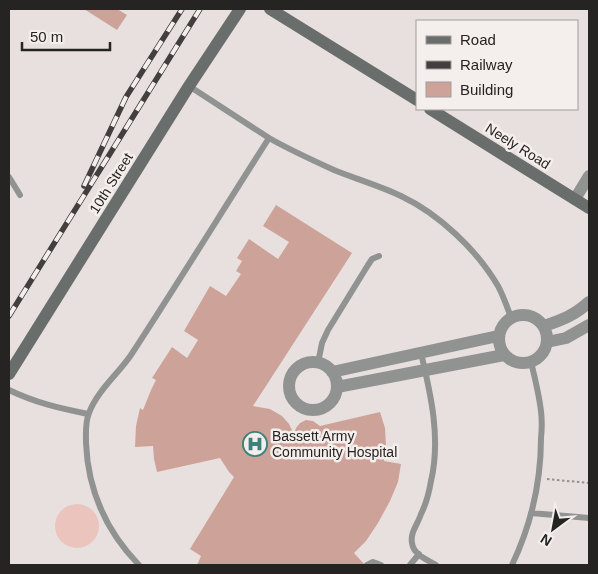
<svg xmlns="http://www.w3.org/2000/svg" width="598" height="574" font-family="Helvetica,sans-serif">
<style>
.green{fill:#ebc5bd}
.building{fill:#cda399}
.lines{fill:none;stroke-linecap:round;stroke-linejoin:round}
.path{stroke:#94908f;stroke-width:2;stroke-dasharray:2.5 2.5;stroke-linecap:butt}
.lane{stroke:#909392;stroke-width:6}
.street{stroke:#909392;stroke-width:12}
.secondary{stroke:#696d6c;stroke-width:12}
.rail-casing{stroke:#423f3e;stroke-width:5.5}
.rail{stroke:#f4eeec;stroke-width:4;stroke-dasharray:11;stroke-linecap:butt}
.labels{text-anchor:middle;dominant-baseline:central;stroke-width:5;stroke-linejoin:round;paint-order:stroke}
.street-label{font-size:14px;fill:#262423;stroke:#f4eeec}
.poi-label{font-size:14px;fill:#262423;stroke:#f4eeec;text-anchor:start}
</style>
<rect width="100%" height="100%" fill="#e7e0df"/>
<!-- green -->
<path class="green" d="M55 526a22 22 0 1 1 44 0a22 22 0 1 1-44 0Z"/>
<!-- building -->
<path class="building" d="M84,9H117L127,15L117,30Z
M276,205L352,253L253,406L270,409L282,416L289,424L294,434L296,428L300,423L306,420L313,421L320,426L380,412L385,428L386,445L384,461L401,464L398,482L390,501L378,523L366,541L354,553L365,565H197L201,556L190,549L234,477L229,472L220,458L157,472L154,459L153,446L135,447L136,426L140,408L143,410L151,390L156,380L152,378L172,347L187,358L198,340L184,331L210,286L226,296L241,274L236,271L242,261L237,258L249,239L278,259L289,242L263,226Z"/>
<g class="lines">
<!-- path -->
<path class="path" d="M547,479L589,483"/>
<!-- lane -->
<path class="lane" d="M269,138C290,150 312,160 334,170C356,179 380,186 401,196C439,214 477,250 498,286C503,295 507,307 511,317
M9,177L20,195
M421,353C431,395 441,439 431,481C429,493 426,504 421,514C418,524 410,532 412,543C413,554 427,560 436,565
M318,363L322,343L328,330L368,265L372,259L379,256
M9,390C36,403 59,408 88,414
M531,513L589,518
M139,565C106,531 88,491 86,443C86,434 85,422 89,413C97,391 118,374 131,355C178,283 223,210 269,138L189,86
M367,565L373,562L381,565
M410,565L419,554
M512,565C531,525 541,482 541,438C542,429 542,420 541,411C539,395 535,378 531,362"/>
<!-- street -->
<path class="street" d="M575,199L589,176
M499 339a24 24 0 1 1 48 0a24 24 0 1 1-48 0Z
M544,326C562,320 575,315 589,302
M547,342L566,338L589,325
M289 386a24 24 0 1 1 48 0a24 24 0 1 1-48 0Z
M332,372L498,336
M337,387L504,355"/>
<!-- secondary -->
<path class="secondary" d="M270,9L417,100
M430,109L589,208
M9,374L189,86L240,9"/>
<defs>
<path id="rail" d="M84,186L126,97L182,9
M9,316L200,9"/>
</defs>
<!-- rail casing -->
<use href="#rail" class="rail-casing"/>
<!-- rail -->
<use href="#rail" class="rail"/>
</g>
<!-- icons -->
<defs>
<symbol id="hospital-ring" viewBox="-11 -11 22 22"><circle r="9.5" fill="#f4eeec" stroke="#3c827a" stroke-width="1.5"/><path d="M-5-5h3v3.5h4V-5h3V5h-3V1.5h-4V5h-3Z" fill="#3c827a"/></symbol>
</defs>
<g fill-rule="evenodd">
<use href="#hospital-ring" x="241" y="430" width="28" height="28"/>
</g>
<g class="labels">
<!-- street labels -->
<g class="street-label">
<text transform="translate(518 146) rotate(32)">Neely Road</text>
<text transform="translate(111 183) rotate(-58)">10th Street</text>
</g>
<!-- poi labels -->
<g class="poi-label">
<text x="272" y="436">Bassett Army<tspan x="272" dy="16">Community Hospital</tspan></text>
</g>
</g>
<!-- border -->
<rect width="598" height="574" fill="none" stroke="#262423" stroke-width="20"/>
<!-- legend -->
<rect x="416" y="20" width="162" height="90" fill="#f4eeec" stroke="#a29d9c"/>
<rect x="426" y="36" width="25" height="8" fill="#696d6c" stroke="#a29d9c"/>
<text x="460" y="45" font-size="15" fill="#262423">Road</text>
<rect x="426" y="61" width="25" height="8" fill="#423f3e" stroke="#a29d9c"/>
<text x="460" y="70" font-size="15" fill="#262423">Railway</text>
<rect x="426" y="82" width="25" height="15" fill="#cda399" stroke="#a29d9c"/>
<text x="460" y="95" font-size="15" fill="#262423">Building</text>
<!-- north arrow -->
<g transform="translate(553 529) rotate(212)" stroke="#f4eeec" stroke-width="4" paint-order="stroke">
<path d="M0-4L9 19L0 12L-9 19Z" fill="#262423"/>
<text y="-8" font-size="14" font-weight="bold" text-anchor="middle" fill="#262423">N</text>
</g>
<!-- scale -->
<path d="M22 42v8h88v-8" fill="none" stroke="#262423" stroke-width="2.5"/>
<text x="30" y="42" font-size="15" fill="#262423" stroke="#f4eeec" stroke-width="4" paint-order="stroke">50 m</text>
</svg>
